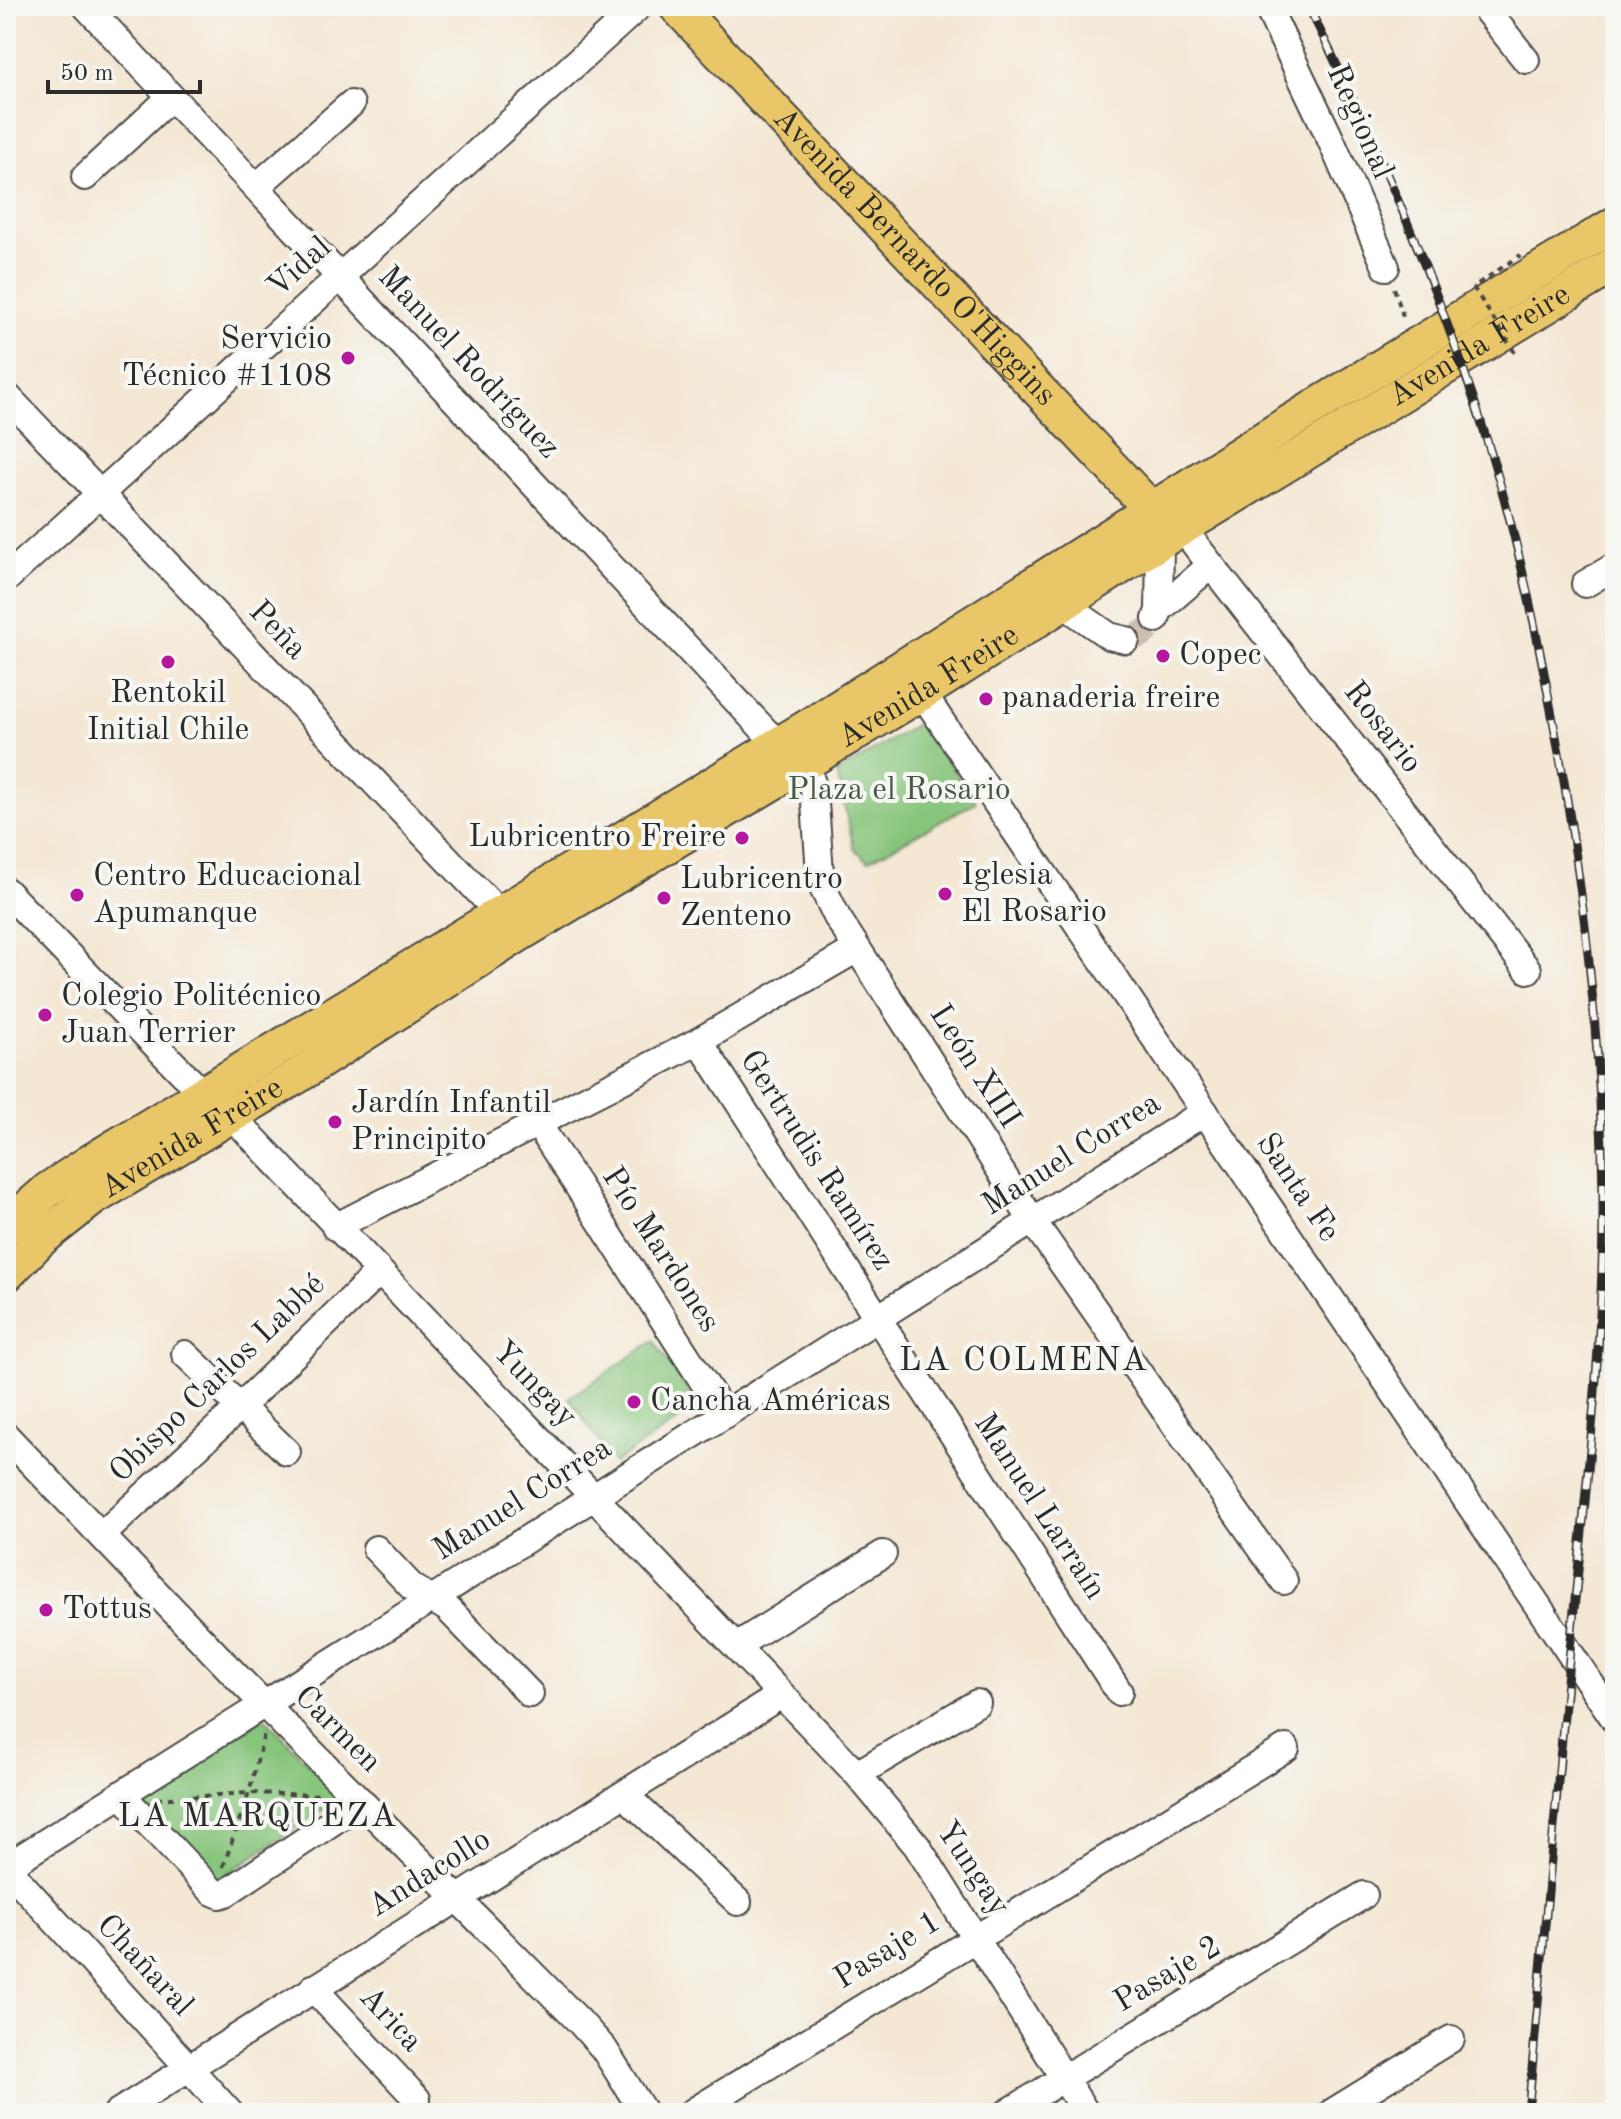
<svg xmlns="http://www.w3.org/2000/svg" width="1621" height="2119" font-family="'Old Standard TT',serif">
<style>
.green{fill:#87c57c;stroke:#597854;stroke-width:2}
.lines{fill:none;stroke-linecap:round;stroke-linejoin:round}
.minor-tunnel{stroke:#ccc1b1;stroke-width:26;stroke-dasharray:26 13;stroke-linecap:butt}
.minor-casing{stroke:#494744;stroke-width:30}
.major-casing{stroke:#494744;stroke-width:38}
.path{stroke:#494744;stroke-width:4;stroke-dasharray:6 6;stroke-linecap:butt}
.minor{stroke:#fff;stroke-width:26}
.major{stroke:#e9c769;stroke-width:34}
.rail-casing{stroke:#2b2b2b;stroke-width:9}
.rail{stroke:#f6f6f2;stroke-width:6;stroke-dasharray:18;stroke-linecap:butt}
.path-bridge{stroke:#494744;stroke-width:4;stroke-dasharray:6 6;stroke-linecap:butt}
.poi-dot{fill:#b5179e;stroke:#f6f6f2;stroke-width:3}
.labels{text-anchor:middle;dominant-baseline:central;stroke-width:8;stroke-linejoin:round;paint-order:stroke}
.street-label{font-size:32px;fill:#2b2b2b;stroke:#f6f6f2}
.poi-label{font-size:32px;fill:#2b2b2b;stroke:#f6f6f2;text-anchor:start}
.park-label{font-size:32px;fill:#475943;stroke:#f6f6f2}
.neighbourhood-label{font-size:34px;letter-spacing:2px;fill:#2b2b2b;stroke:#f6f6f2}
</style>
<rect width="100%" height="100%" fill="#f6f6f2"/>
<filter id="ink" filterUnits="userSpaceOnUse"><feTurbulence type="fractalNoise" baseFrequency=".0125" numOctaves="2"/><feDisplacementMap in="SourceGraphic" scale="16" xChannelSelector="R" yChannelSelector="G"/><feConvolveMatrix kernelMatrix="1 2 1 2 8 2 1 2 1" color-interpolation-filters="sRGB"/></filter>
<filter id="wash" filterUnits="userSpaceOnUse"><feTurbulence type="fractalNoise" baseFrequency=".006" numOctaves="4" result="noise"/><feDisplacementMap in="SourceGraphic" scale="32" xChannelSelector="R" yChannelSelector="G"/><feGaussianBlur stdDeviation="1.8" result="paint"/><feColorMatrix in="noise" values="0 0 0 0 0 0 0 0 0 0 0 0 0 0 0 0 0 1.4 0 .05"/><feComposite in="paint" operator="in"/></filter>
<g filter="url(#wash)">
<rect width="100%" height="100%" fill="#f4e7d3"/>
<!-- green -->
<path class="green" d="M920,722L976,802L868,861L854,848L837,773Z
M654,1341L698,1407L614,1463L569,1398Z
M264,1717L341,1798L218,1880L139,1799Z"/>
</g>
<g filter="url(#ink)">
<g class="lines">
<!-- minor-tunnel -->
<path class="minor-tunnel" d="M1126,640C1140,637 1149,631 1156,619"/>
<defs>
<path id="minor" d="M86,6L766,732L805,762L814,789L820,873L823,888L837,917L1032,1220L1284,1581
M1267,6L1330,138L1386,267
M1483,6L1526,60
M85,177L171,97
M256,187L351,104
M6,395L500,914
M1182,528L1528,970
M6,579L639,6
M1585,584L1615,566
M1062,603L1109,636L1126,640
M1159,610L1211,565
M1156,619L1159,610L1160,542
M922,693L1615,1720
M6,891L203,1094L231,1115L857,1774L917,1846L1086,2113
M699,1041L1119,1692
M538,1124L724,1414
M335,1227L699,1041L857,949
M185,1354L287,1452
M6,1436L244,1684L579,2021L604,2049L644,2113
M102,1535L240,1407L379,1272
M376,1549L412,1587L447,1608L530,1694
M736,1646L883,1554
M857,1774L977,1703
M121,1794L213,1892L220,1895L226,1893L362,1802
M624,1794L738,1902
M313,1988L417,2099
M117,2113L781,1695
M230,2113L6,1867L1205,1112
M691,2113L1286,1748
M1007,2113L1364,1895
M1331,2113L1451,2039"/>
<g id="major">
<path id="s1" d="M676,6L1151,509"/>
<path d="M6,1227L49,1189L90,1162L814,723L1287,424L1615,224"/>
<path id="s2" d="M6,1275L40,1240L92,1199L296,1077L518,935L922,693L1182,528L1615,264"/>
</g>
</defs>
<!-- minor casing -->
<use href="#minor" class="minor-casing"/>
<!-- major casing -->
<use href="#major" class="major-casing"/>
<!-- path -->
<path class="path" d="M1394,288L1405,322
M156,1799L249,1793L323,1795
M223,1867L249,1793L264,1734"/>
<!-- minor -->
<use href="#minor" class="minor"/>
<!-- major -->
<use href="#major" class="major"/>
<defs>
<path id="rail" d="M1308,6C1379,148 1442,295 1489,447C1516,533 1535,622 1551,710C1582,870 1601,1032 1603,1195C1604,1350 1584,1505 1569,1660C1555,1811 1542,1962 1528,2113"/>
</defs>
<!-- rail casing -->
<use href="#rail" class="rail-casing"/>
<!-- rail -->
<use href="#rail" class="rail"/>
<!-- path-bridge -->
<path class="path-bridge" d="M1515,353L1473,287L1521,255"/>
</g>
</g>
<!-- markers -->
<g class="poi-dot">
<circle cx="348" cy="358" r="8"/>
<circle cx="1163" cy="656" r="8"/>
<circle cx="168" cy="662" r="8"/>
<circle cx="986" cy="699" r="8"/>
<circle cx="742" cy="838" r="8"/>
<circle cx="945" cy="894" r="8"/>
<circle cx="77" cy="895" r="8"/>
<circle cx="664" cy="898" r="8"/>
<circle cx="45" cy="1015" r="8"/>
<circle cx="335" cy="1122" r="8"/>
<circle cx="634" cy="1402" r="8"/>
<circle cx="46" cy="1610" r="8"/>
</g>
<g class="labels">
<!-- street labels -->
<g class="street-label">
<text transform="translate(1359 122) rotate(66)">Regional</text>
<text stroke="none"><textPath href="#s1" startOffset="346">Avenida Bernardo O'Higgins</textPath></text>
<text transform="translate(300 268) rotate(-42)">Vidal</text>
<text stroke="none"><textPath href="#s2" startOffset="1744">Avenida Freire</textPath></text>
<text transform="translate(468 363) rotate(47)">Manuel Rodríguez</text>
<text transform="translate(277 631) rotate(46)">Peña</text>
<text stroke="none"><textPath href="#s2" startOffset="1096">Avenida Freire</textPath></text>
<text transform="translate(1382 728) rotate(52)">Rosario</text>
<text transform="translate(974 1067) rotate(57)">León XIII</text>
<text stroke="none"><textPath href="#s2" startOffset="232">Avenida Freire</textPath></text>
<text transform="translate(1072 1155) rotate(-32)">Manuel Correa</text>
<text transform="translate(816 1161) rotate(57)">Gertrudis Ramírez</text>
<text transform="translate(1297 1188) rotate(56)">Santa Fe</text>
<text transform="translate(660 1250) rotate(57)">Pío Mardones</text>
<text transform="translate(218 1379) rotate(-44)">Obispo Carlos Labbé</text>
<text transform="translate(534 1385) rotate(46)">Yungay</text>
<text transform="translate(523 1500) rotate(-32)">Manuel Correa</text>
<text transform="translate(1039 1507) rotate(57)">Manuel Larraín</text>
<text transform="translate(337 1730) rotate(45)">Carmen</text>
<text transform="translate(972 1869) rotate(56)">Yungay</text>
<text transform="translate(430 1874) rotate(-32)">Andacollo</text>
<text transform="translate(888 1951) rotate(-32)">Pasaje 1</text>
<text transform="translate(144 1966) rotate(47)">Chañaral</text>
<text transform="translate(1168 1975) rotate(-31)">Pasaje 2</text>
<text transform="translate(390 2020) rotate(47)">Arica</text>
</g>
<!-- poi labels -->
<g class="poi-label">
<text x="332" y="340" text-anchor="end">Servicio<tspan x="332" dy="37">Técnico #1108</tspan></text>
<text x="1179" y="656">Copec</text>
<text x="168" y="694" text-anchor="middle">Rentokil<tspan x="168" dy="37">Initial Chile</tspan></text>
<text x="1002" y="699">panaderia freire</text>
<text x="726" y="838" text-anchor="end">Lubricentro Freire</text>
<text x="961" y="876">Iglesia<tspan x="961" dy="37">El Rosario</tspan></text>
<text x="93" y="877">Centro Educacional<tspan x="93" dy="37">Apumanque</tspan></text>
<text x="680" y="880">Lubricentro<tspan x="680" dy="37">Zenteno</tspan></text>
<text x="61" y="997">Colegio Politécnico<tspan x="61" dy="37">Juan Terrier</tspan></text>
<text x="351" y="1104">Jardín Infantil<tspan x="351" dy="37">Principito</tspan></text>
<text x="650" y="1402">Cancha Américas</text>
<text x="62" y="1610">Tottus</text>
</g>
<!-- park labels -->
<g class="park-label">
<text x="899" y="791">Plaza el Rosario</text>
</g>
<!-- neighbourhood labels -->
<g class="neighbourhood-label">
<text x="1024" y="1361">LA COLMENA</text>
<text x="258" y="1817">LA MARQUEZA</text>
</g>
</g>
<!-- margin -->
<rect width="1621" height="2119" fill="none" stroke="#f6f6f2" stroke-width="32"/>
<!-- scale -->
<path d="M48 80v12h152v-12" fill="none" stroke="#2b2b2b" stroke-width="4"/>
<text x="60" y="80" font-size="24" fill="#2b2b2b" stroke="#f6f6f2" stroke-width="6" paint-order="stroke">50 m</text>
</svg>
